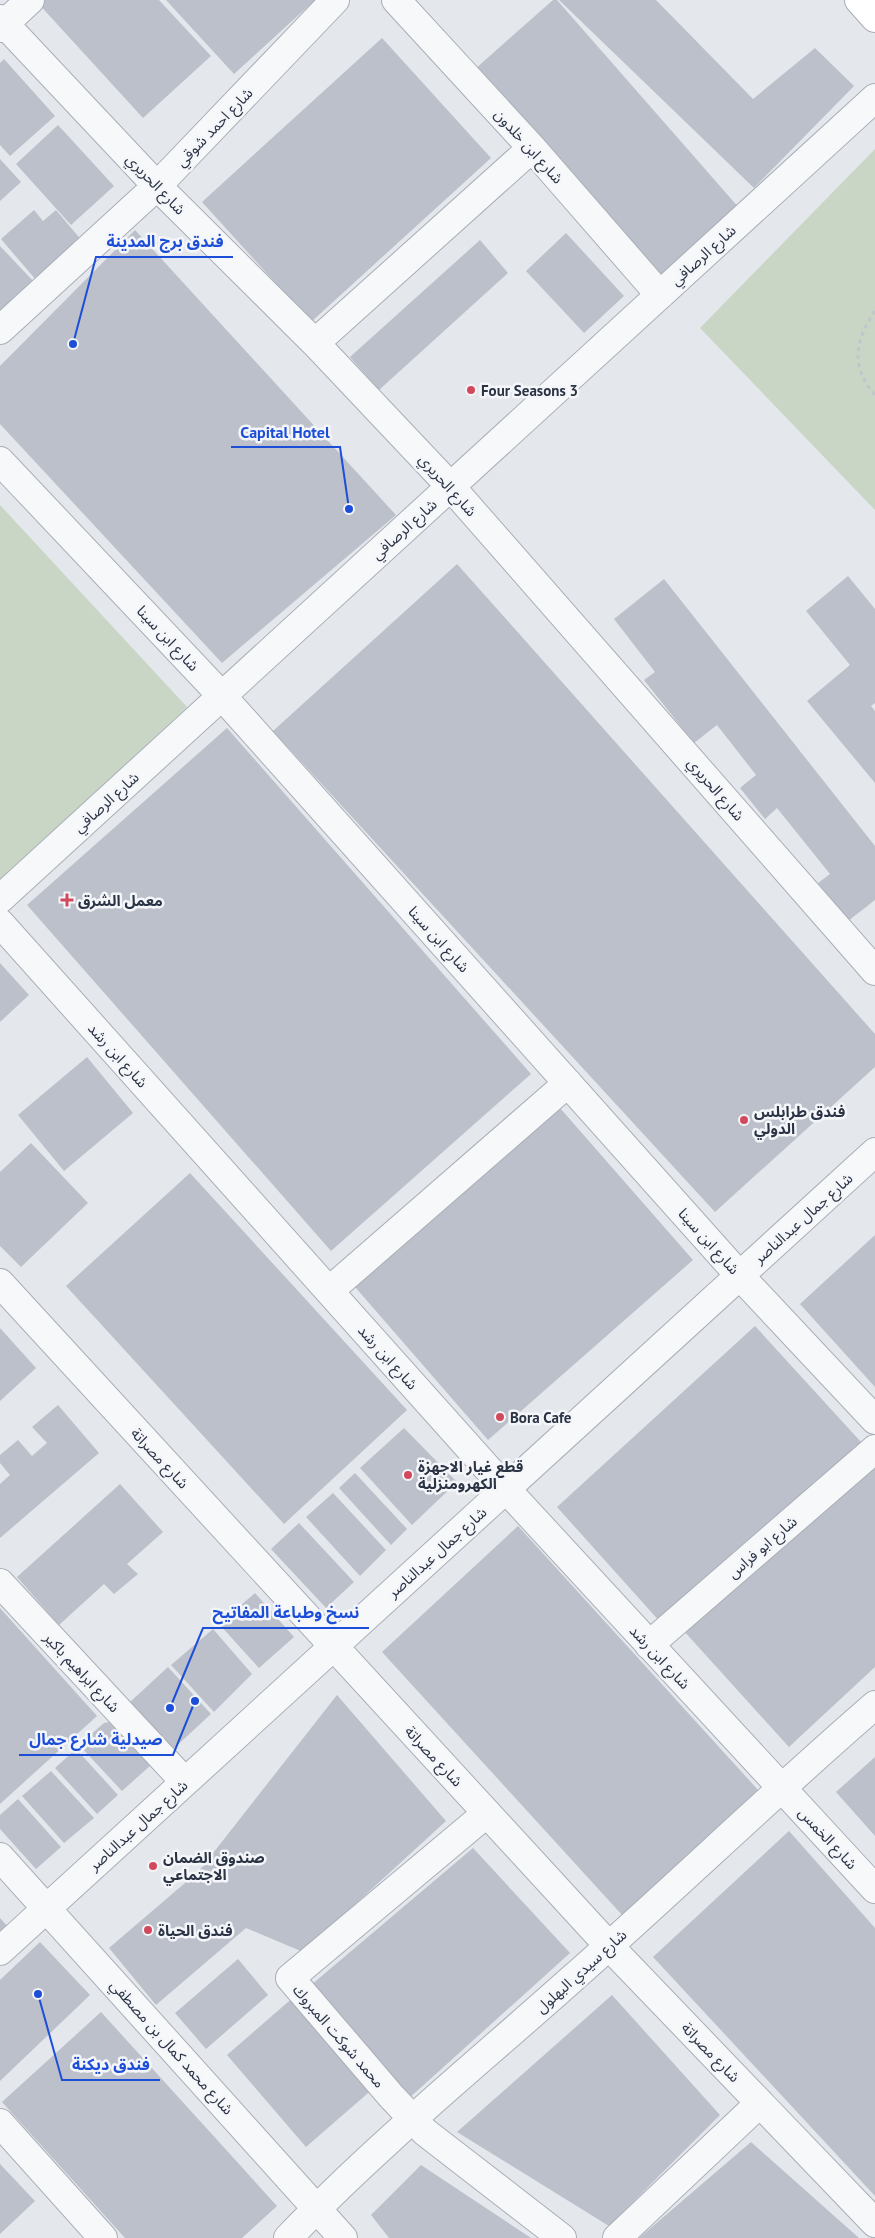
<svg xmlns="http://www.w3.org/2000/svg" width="875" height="2238" font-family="'PT Sans','Noto Sans Arabic',sans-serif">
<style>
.green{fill:#c9d6c5}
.building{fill:#bbc0ca}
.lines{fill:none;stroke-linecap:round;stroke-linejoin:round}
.minor-casing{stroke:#a9aeb7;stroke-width:30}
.secondary-casing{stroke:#a9aeb7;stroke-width:30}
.path{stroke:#c2c5cb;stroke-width:3;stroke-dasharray:4 4;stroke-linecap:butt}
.minor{stroke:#f7f8fa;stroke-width:28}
.secondary{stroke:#fff;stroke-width:28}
.poi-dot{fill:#d1495b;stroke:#f4f6f9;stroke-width:2}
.labels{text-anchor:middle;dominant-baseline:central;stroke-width:5;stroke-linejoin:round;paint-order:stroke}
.street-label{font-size:15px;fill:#2b3445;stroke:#f4f6f9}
.poi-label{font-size:15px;font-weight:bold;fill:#2b3445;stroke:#f4f6f9;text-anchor:start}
.leader{fill:none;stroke:#1d4ed8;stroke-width:2}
.callout-dot{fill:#1d4ed8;stroke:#f4f6f9;stroke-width:2}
.callout-label{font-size:16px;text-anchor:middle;font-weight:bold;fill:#1d4ed8;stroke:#f4f6f9;stroke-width:5;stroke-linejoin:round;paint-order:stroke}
</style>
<rect width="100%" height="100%" fill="#e4e7ec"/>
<!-- green -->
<path class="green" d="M875,149V510L700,328Z
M0,505L187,707L0,881Z"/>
<!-- building -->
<path class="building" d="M38,0H159L211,56L143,118L36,1Z
M166,0H315L234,74Z
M553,0H557L740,209L659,280L474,70Z
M559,0H656L753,99L815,48L854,86L754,188Z
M382,38L491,158L311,322L202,202Z
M4,59L55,116L10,156L0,145V63Z
M58,125L114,186L71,225L16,164Z
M0,159L21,182L0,201Z
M34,210L43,221L56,210L88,248L42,287L1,239Z
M135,230L396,515L222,663L0,424V366Z
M566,233L624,296L584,333L526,271Z
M480,240L508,273L379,390L350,357Z
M0,246L35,283L0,316Z
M457,564L875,1034V1067L715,1212L273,731Z
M848,576L875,609V703L871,706L875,711V783L807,701L850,665L806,611Z
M664,579L875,846V900L848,921L818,883L830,874L777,808L765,819L740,788L756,775L717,725L694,743L644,680L655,672L614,619Z
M227,728L531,1074L331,1251L27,905Z
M0,963L29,995L0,1022Z
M87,1057L133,1113L64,1171L18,1115Z
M553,1100L693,1260L488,1440L349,1280Z
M31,1143L88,1203L21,1267L0,1246V1172Z
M190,1173L407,1410L284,1524L66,1286Z
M875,1235V1387L800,1304Z
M755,1326L861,1442L662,1624L557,1507Z
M0,1328L36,1368L0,1401Z
M58,1405L99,1453L0,1538V1484L10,1475L0,1463V1455L18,1440L32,1456L47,1443L32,1427Z
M404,1428L457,1482L412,1525L360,1468Z
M867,1461L875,1469V1667L789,1747L683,1630Z
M355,1473L407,1529L391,1545L339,1488Z
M120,1484L163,1532L127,1564L138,1574L114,1594L104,1584L59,1625L17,1577Z
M333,1493L386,1550L360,1576L306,1517Z
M299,1523L354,1582L326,1608L271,1549Z
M518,1526L759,1791L623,1916L382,1652Z
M255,1593L294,1637L259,1668L219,1624Z
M0,1608L97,1716L0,1804Z
M213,1629L252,1674L214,1712L171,1665Z
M168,1667L211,1714L172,1750L130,1702Z
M337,1695L446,1821L303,1952L246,1928L156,2005L109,1948L199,1871Z
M109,1722L151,1765L122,1791L79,1745L104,1723Z
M76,1749L118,1795L97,1814L55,1768Z
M875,1757V1836L836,1792Z
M51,1771L94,1818L64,1843L22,1796Z
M18,1799L61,1847L36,1869L0,1829V1815Z
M789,1831L875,1928V2196L653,1957Z
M473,1848L570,1953L407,2100L304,1991Z
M0,1918L8,1927L0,1934Z
M40,1942L90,1995L0,2081V1980Z
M238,1959L268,1995L206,2049L175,2013Z
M296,1995L375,2087L306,2147L227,2055Z
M612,1995L720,2115L609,2226L457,2132Z
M101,2012L277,2206L242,2238H125L2,2102Z
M751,2142L859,2238H639Z
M0,2164L35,2201L0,2234Z
M421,2165L531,2238H389L371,2215Z"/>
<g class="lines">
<defs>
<path id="minor" d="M396,0L532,148L660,295
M0,19L157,186L315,343L451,487L875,971
M0,28L30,0
M0,330L157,186L335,0
M315,343L532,148
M0,461L222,696L740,1276L875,1420
M0,899L875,98
M0,923L506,1489L875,1889
M0,1283L609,1946L875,2223
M329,1291L568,1083
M0,1583L185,1782
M649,1645L875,1449
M487,1813L290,1978L391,2096L425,2132L562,2238
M0,1857L343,2238
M0,1951L875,1152
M0,2123L103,2238
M288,2238C377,2145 478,2063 573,1978C675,1888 772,1794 875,1705
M617,2238L760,2103"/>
<path id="secondary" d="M859,0L875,18"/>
</defs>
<!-- minor casing -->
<use href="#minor" class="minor-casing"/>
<!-- secondary casing -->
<use href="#secondary" class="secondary-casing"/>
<!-- path -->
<path class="path" d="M875,311C855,340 850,367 875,395"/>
<!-- minor -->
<use href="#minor" class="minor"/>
<!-- secondary -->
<use href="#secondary" class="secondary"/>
</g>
<!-- markers -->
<g class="poi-dot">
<circle cx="471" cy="390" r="5"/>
<path d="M64.5 892.5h5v5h5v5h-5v5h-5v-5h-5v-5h5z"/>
<circle cx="744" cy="1120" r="5"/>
<circle cx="500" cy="1417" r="5"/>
<circle cx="408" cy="1475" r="5"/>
<circle cx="153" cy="1866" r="5"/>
<circle cx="148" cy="1930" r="5"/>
</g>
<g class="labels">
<!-- street labels -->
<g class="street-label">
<text transform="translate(214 127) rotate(-46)">شارع احمد شوقي</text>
<text transform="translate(529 146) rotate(48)">شارع ابن خلدون</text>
<text transform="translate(156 184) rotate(46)">شارع الحريري</text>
<text transform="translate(703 255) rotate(-42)">شارع الرصافي</text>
<text transform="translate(448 485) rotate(48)">شارع الحريري</text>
<text transform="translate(404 529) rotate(-42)">شارع الرصافي</text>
<text transform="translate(168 638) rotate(47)">شارع ابن سينا</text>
<text transform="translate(716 789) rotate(49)">شارع الحريري</text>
<text transform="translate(106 802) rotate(-42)">شارع الرصافي</text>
<text transform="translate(439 939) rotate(48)">شارع ابن سينا</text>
<text transform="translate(118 1055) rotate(48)">شارع ابن رشد</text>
<text transform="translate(803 1218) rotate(-42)">شارع جمال عبدالناصر</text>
<text transform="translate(709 1241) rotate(48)">شارع ابن سينا</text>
<text transform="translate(388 1357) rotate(48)">شارع ابن رشد</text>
<text transform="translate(160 1458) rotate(47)">شارع مصراتة</text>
<text transform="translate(762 1547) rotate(-41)">شارع ابو فراس</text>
<text transform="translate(437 1552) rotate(-42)">شارع جمال عبدالناصر</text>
<text transform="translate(660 1657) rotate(47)">شارع ابن رشد</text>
<text transform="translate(82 1672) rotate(47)">شارع ابراهيم باكير</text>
<text transform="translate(434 1756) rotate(47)">شارع مصراتة</text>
<text transform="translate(138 1825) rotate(-42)">شارع جمال عبدالناصر</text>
<text transform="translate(828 1838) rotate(47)">شارع الخمس</text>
<text transform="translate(581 1971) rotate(-42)">شارع سيدي البهلول</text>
<text transform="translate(339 2036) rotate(49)">محمد شوكت المبروك</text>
<text transform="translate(172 2047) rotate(48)">شارع محمد كمال بن مصطفي</text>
<text transform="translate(711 2052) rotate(46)">شارع مصراتة</text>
</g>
<!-- poi labels -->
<g class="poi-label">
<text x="481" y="390">Four Seasons 3</text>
<text x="78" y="900">معمل الشرق</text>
<text x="754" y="1111">فندق طرابلس<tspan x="754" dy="17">الدولي</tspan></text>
<text x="510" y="1417">Bora Cafe</text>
<text x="418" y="1466">قطع غيار الاجهزة<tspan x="418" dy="17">الكهرومنزلية</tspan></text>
<text x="163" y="1857">صندوق الضمان<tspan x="163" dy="17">الاجتماعي</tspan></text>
<text x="158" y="1930">فندق الحياة</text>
</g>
</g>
<!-- callouts -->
<path class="leader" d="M73 344L96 257H233M349 509L340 447H231M170 1708L203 1628H369M195 1701L173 1755H19M38 1994L62 2080H160"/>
<g class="callout-dot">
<circle cx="73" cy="344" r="5"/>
<circle cx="349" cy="509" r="5"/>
<circle cx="170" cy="1708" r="5"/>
<circle cx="195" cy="1701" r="5"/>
<circle cx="38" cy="1994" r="5"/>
</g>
<g class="callout-label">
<text x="165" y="247">فندق برج المدينة</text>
<text x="285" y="438">Capital Hotel</text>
<text x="286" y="1618">نسخ وطباعة المفاتيح</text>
<text x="96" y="1745">صيدلية شارع جمال</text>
<text x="111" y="2070">فندق ديكنة</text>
</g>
</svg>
